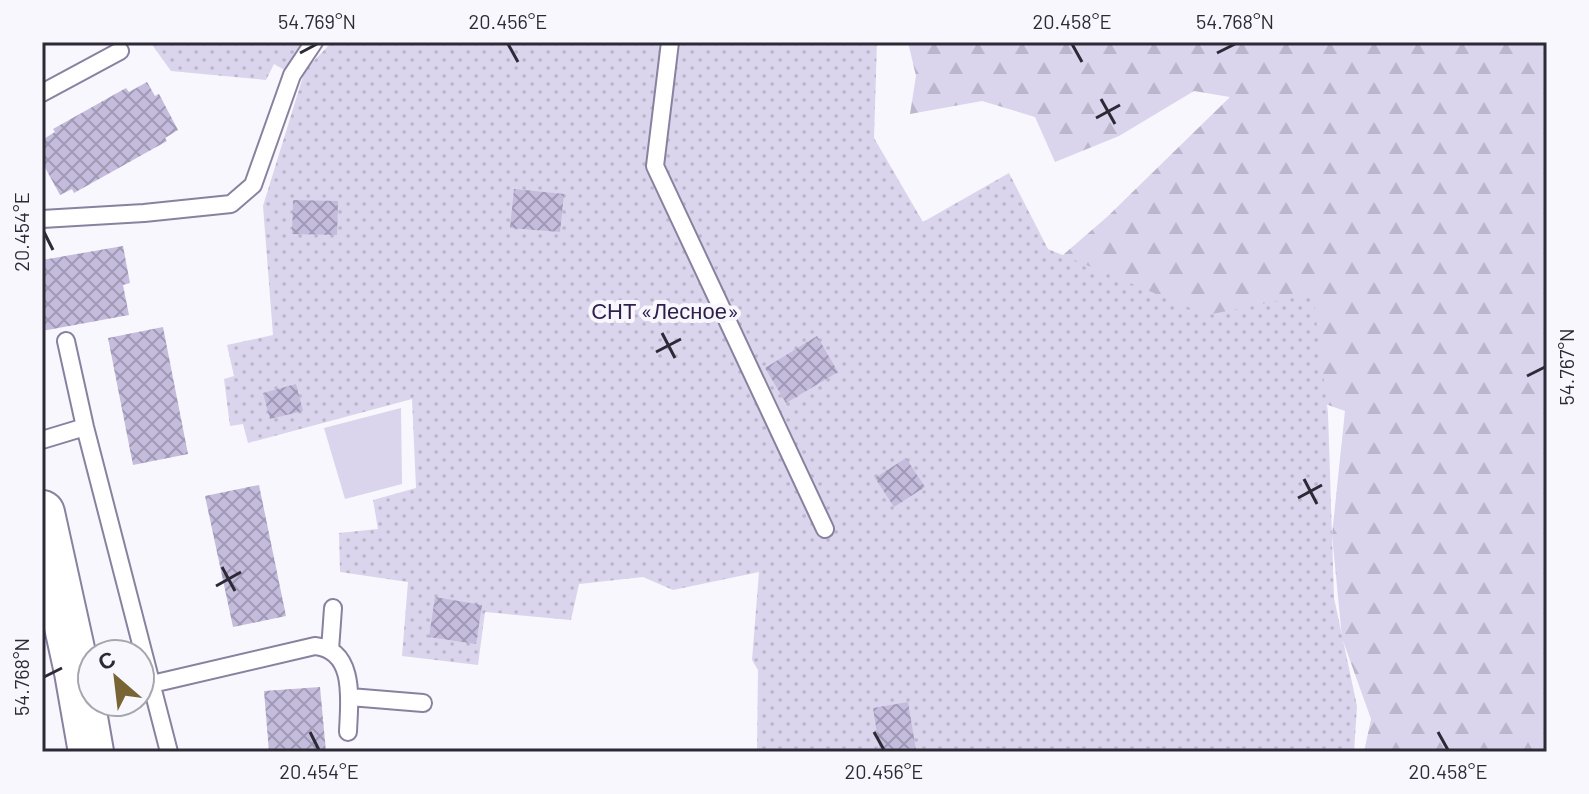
<svg xmlns="http://www.w3.org/2000/svg" width="1589" height="794" font-family="Barlow,sans-serif">
<style>
.forest{fill:url(#forest-firs)}
.park{fill:#dad4ec}
.garden{fill:url(#garden-dots)}
.building{fill:url(#building-cross-hatch)}
.lines{fill:none;stroke-linecap:round;stroke-linejoin:round}
.service-casing{stroke:#89819f;stroke-width:20}
.secondary-casing{stroke:#89819f;stroke-width:48}
.service{stroke:#fff;stroke-width:16}
.secondary{stroke:#fff;stroke-width:44}
.ticks{fill:none;stroke:#2d2936;stroke-width:3}
.labels{text-anchor:middle;dominant-baseline:central;stroke-width:8;stroke-linejoin:round;paint-order:stroke}
.park-label{font-size:22px;fill:#2e1e4c;stroke:#f8f7fd}
.neatline{fill:none;stroke:#2d2936;stroke-width:3}
.ticks-label{font-size:20px;text-anchor:middle;fill:#2d2936}
</style>
<defs>
<pattern id="forest-firs" width="22" height="20" patternUnits="userSpaceOnUse" patternTransform="scale(2)"><rect width="22" height="20" fill="#dad4ec"/><path d="M5 1l3.5 6h-7zM16 11l3.5 6h-7z" fill="#bbb6cb"/></pattern>
<pattern id="garden-dots" width="8" height="8" patternUnits="userSpaceOnUse" patternTransform="scale(2)"><rect width="8" height="8" fill="#dad4ec"/><path d="M2 2h.1M6 6h.1" fill="none" stroke="#bbb6cb" stroke-width="1.8" stroke-linecap="round"/></pattern>
<pattern id="building-cross-hatch" width="8" height="8" patternUnits="userSpaceOnUse" patternTransform="scale(2)"><rect width="8" height="8" fill="#c5bcdd"/><path d="M0 0l8 8M0 8l8-8" fill="none" stroke="#a099b4"/></pattern>
</defs>
<rect width="100%" height="100%" fill="#f8f7fd"/>
<!-- forest -->
<path class="forest" d="M908,42H1547V752H1364L1371,719L1342,638L1332,535L1345,411L1272,385L1027,286L1107,217L1230,97L1194,91L1119,136L1055,162L1035,117L982,101L910,114L916,76Z"/>
<!-- park -->
<path class="park" d="M401,408L402,484L345,499L324,428Z"/>
<!-- garden -->
<path class="garden" d="M150,42H315L288,72L274,64L266,80L171,71Z
M332,42H877L874,138L923,222L1009,173L1048,249L1207,315L1313,294L1328,413L1334,598L1357,706L1354,752H757L758,670L752,660L759,572L673,590L643,577L579,584L571,620L485,612L478,665L402,656L408,582L340,572L339,533L378,529L373,500L416,488L412,399L248,443L243,424L230,426L224,379L234,376L227,345L273,335L263,206L305,70Z"/>
<!-- building -->
<path class="building" d="M147,82L155,96L159,94L178,130L165,138L167,141L74,193L72,189L60,195L42,162L44,157L42,140L55,132L53,129L126,88L129,92Z
M514,189L564,194L560,232L510,228Z
M293,200L338,201L337,235L292,234Z
M123,246L130,283L123,285L129,315L42,331V260Z
M163,327L188,454L133,465L108,338Z
M817,336L838,372L786,403L765,368Z
M296,384L303,411L270,419L263,393Z
M906,458L925,487L894,507L875,478Z
M259,485L286,616L233,627L205,496Z
M435,597L482,605L476,644L429,637Z
M320,687L326,752H269L264,691Z
M908,702L916,750L880,752L873,708Z"/>
<g class="lines">
<defs>
<path id="service" d="M670,42L655,166L825,529
M42,93L120,51
M42,219L144,213L231,204L253,185L292,75L314,42
M66,341L85,427L169,752
M42,440L85,427
M330,650L333,608
M152,684L315,646C357,650 349,703 348,732
M350,697L423,703"/>
<path id="secondary" d="M42,513L77,672L91,752"/>
</defs>
<!-- service casing -->
<use href="#service" class="service-casing"/>
<!-- secondary casing -->
<use href="#secondary" class="secondary-casing"/>
<!-- service -->
<use href="#service" class="service"/>
<!-- secondary -->
<use href="#secondary" class="secondary"/>
</g>
<!-- ticks -->
<path class="ticks" d="M508,44L518,62M1072,44L1082,62M300,53L317,44M1217,53L1235,44M1101,99L1115,124M1096,118L1120,105M44,232L53,250M662,333L675,358M656,352L681,339M1527,376L1545,367M1304,479L1317,504M1298,498L1322,485M222,567L235,591M216,586L241,572M44,677L62,668M310,732L319,750M874,732L884,750M1438,732L1448,750"/>
<g class="labels">
<!-- park labels -->
<g class="park-label">
<text x="665" y="310">СНТ «Лесное»</text>
</g>
</g>
<!-- border -->
<rect width="1589" height="794" fill="none" stroke="#f8f7fd" stroke-width="88"/>
<!-- north arrow -->
<g transform="translate(116 678) rotate(332)"><circle r="38" fill="#f8f7fd" stroke="#a7a5ad" stroke-width="2"/>
<path d="M0-6L14 30L0 20L-14 30Z" fill="#796534"/>
<text y="-12" font-size="22" font-weight="bold" text-anchor="middle" fill="#2d2936">С</text>
</g>
<rect x="44" y="44" width="1501" height="706" class="neatline"/>
<g class="ticks-label">
<text x="317" y="29">54.769°N</text>
<text x="508" y="29">20.456°E</text>
<text x="1072" y="29">20.458°E</text>
<text x="1235" y="29">54.768°N</text>
<text transform="translate(22 232) rotate(-90)" y="7">20.454°E</text>
<text transform="translate(1567 367) rotate(-90)" y="7">54.767°N</text>
<text transform="translate(22 677) rotate(-90)" y="7">54.768°N</text>
<text x="319" y="779">20.454°E</text>
<text x="884" y="779">20.456°E</text>
<text x="1448" y="779">20.458°E</text>
</g>
</svg>
